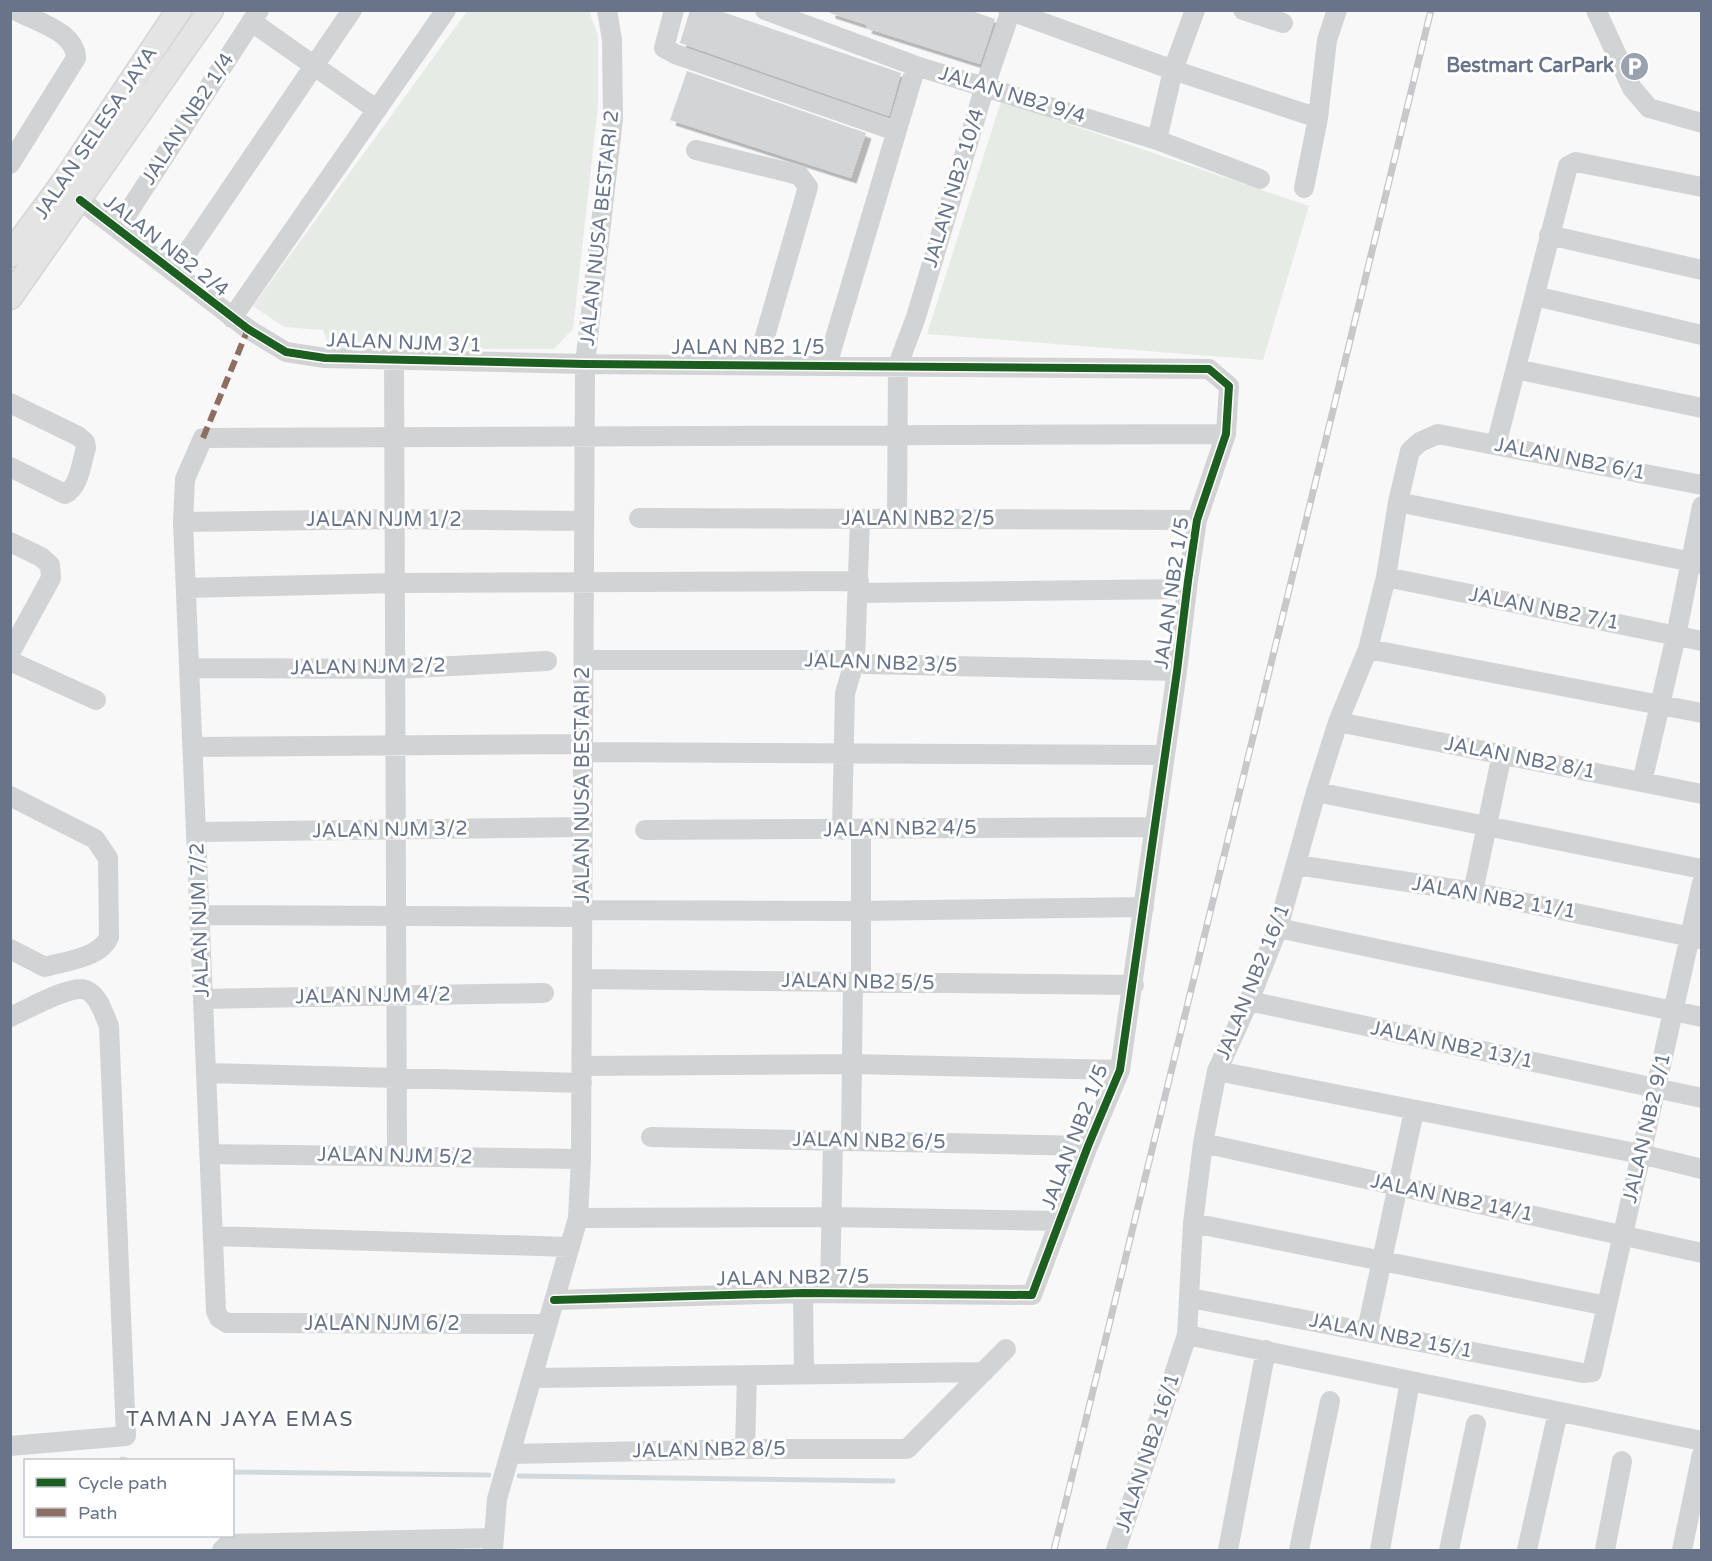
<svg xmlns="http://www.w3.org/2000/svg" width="1712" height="1561" font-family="'Varela Round',sans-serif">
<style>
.green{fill:#e7ebe6}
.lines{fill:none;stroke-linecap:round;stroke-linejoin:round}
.stream{stroke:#d3d8dd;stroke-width:5}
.building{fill:#d3d4d5;filter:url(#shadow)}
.major-casing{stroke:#d4d5d7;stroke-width:27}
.minor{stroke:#d2d3d4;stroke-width:20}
.major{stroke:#e4e4e5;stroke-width:24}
.rail-casing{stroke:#c8c8ca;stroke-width:7}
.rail{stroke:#fff;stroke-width:4.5;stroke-dasharray:14;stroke-linecap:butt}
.quiet{stroke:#8d6e63;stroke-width:6;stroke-dasharray:12 6;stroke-linecap:butt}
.cycleway-casing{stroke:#fff;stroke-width:11}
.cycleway{stroke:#1b5e20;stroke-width:8}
.labels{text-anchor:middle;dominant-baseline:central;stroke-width:6;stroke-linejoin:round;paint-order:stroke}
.poi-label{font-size:20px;font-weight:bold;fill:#677489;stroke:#fff;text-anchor:end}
.street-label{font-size:20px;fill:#677489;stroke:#fff}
.neighbourhood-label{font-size:21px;letter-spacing:1.5px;fill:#555f6e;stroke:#fff}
</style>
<defs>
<filter id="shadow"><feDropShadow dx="5.5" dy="5.5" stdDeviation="0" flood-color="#0004"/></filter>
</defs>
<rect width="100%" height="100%" fill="#f8f8f8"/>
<!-- green -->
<path class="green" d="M467,11H589L598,35V106L573,329L554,349H330L323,330L284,327L253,306Z
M1001,101L1309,206L1263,360L927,334Z"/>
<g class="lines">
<!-- stream -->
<path class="stream" d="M122,1459L126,1460
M232,1472L489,1475
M519,1476L893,1481"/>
</g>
<!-- building -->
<path class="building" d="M690,10H717L901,73L889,116L680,43Z
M830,10H969L995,19L980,64L866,28L867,25L830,13Z
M687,71L866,133L851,178L670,120Z"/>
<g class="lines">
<defs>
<path id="major" d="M10,255L66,179L179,10
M10,297L211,10"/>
</defs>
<!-- major casing -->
<use href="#major" class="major-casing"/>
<!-- minor -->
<path class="minor" d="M674,10L664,48L675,54L896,131
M765,10L916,66L1157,140L1260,179
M1008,10L1173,70L1318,118
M1243,10L1283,23
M1596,10L1632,88L1649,108L1702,123
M252,22L377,110
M1157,140L1173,70L1195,10
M696,150L799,175L808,187L757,364
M10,164L76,58C75,31 36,22 15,10
M1304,188L1318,118L1327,40L1337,10
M80,200L248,329L286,352L325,358L585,364L1209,369L1229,386L1226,434L1197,520L1188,581L1177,671L1120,1070L1088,1146L1032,1295L803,1293L554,1300
M118,228L259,10
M1549,235L1702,270
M174,272L352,10
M1535,296L1702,335
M232,318L446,10
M394,360L397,1155
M827,365L916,66
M1516,369L1702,408
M10,403L78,436L85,442L86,448C81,463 80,486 65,494L10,467
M1496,445L1568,166L1576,162L1702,187
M1398,502L1702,564
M639,518L1197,520
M897,519L898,365L916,317L985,86L1011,10
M183,522L395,519L584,521
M10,542L41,557L50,565L51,578L10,653
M1386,577L1702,641
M186,588L395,583L859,581
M859,593L1186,589
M1368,649L1702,713
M584,660H855L866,664L1177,671
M10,661L96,700
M190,668L395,669L547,661
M1338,722L1702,794
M193,747L583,744
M583,752L1165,755
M1642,782L1676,636L1702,506
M1316,792L1702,869
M10,796L95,839L108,858L109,937C100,958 66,961 45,967L10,949
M645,830L1155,827
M842,830L845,693L855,660L860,519
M196,832L583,827
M1297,865L1473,892L1701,939
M1473,892L1502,754
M582,910L860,911L1144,907
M200,915L582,917
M1278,928L1702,1017
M582,979L1134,985
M861,982V829
M203,999L544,993
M1249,1001L1702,1098
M10,1017C27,1010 70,984 86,990C99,995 104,1015 109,1026L126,1436L10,1446
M582,1066L852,1064L1120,1070
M1217,1071L1641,1154L1702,1169
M206,1073L582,1083
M651,1137L1088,1146
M851,1141L853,981
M1203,1143L1702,1253
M209,1154L581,1159
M578,1218L832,1217L1060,1221
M1193,1223L1607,1306
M213,1236L569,1247
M803,1293L804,1375
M830,1293L833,1141
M1190,1298L1583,1373L1592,1372L1702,883
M546,1324L227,1323L219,1318L216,1311L183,522L185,479L203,438L1226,434
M1367,1330L1414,1111
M1187,1335L1702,1441
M533,1378L984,1372
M745,1449L747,1375
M511,1454L745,1449H907L1006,1349
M222,1550L228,1544L493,1538
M493,1550L497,1499L578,1218L581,1159L585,364L613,119L612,40L607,10
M1116,1550L1187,1335L1193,1223L1203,1143L1217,1071L1249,1001L1278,928L1316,792L1338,722L1368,649L1386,577L1398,502L1410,451L1420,442L1438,434L1702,485
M1228,1550L1266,1350
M1299,1550L1330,1401
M1380,1550L1410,1381
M1449,1550L1476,1424
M1527,1550L1558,1412
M1605,1550L1622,1461
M1682,1550L1702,1454"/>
<!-- major -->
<use href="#major" class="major"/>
<defs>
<path id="rail" d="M1054,1550L1431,10"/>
</defs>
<!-- rail casing -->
<use href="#rail" class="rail-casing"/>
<!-- rail -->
<use href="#rail" class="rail"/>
<!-- quiet -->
<path class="quiet" d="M203,438L248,329"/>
<defs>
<path id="cycleway" d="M80,200L248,329L286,352L325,358L585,364L1209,369L1229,386L1226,434L1197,520L1188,581L1177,671L1120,1070L1088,1146L1032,1295L803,1293L554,1300"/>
</defs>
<!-- cycleway casing -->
<use href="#cycleway" class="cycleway-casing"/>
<!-- cycleway -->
<use href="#cycleway" class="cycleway"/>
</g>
<!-- icons -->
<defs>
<symbol id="parking-disc" viewBox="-11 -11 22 22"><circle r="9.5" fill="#9aa2b0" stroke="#fff"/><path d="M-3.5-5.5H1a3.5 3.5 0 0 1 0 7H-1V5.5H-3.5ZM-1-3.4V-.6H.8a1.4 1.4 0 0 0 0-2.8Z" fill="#fff"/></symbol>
</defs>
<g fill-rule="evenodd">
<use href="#parking-disc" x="1618" y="50" width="33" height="33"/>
</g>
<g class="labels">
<!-- poi labels -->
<g class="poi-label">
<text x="1614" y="66">Bestmart CarPark</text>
</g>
<!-- street labels -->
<g class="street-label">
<text transform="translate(1012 95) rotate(17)">JALAN NB2 9/4</text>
<text transform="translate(188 119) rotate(-57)">JALAN NB2 1/4</text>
<text transform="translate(96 133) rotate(-56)">JALAN SELESA JAYA</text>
<text transform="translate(954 188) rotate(-73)">JALAN NB2 10/4</text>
<text transform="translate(600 228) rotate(-84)">JALAN NUSA BESTARI 2</text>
<text transform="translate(166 246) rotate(38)">JALAN NB2 2/4</text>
<text transform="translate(404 343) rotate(2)">JALAN NJM 3/1</text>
<text x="748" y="348">JALAN NB2 1/5</text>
<text transform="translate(1570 459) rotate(11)">JALAN NB2 6/1</text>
<text x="918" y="519">JALAN NB2 2/5</text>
<text x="384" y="520">JALAN NJM 1/2</text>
<text transform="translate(1172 593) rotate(-82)">JALAN NB2 1/5</text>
<text transform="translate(1544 609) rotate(11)">JALAN NB2 7/1</text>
<text transform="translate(881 663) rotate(2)">JALAN NB2 3/5</text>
<text transform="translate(368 667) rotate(-1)">JALAN NJM 2/2</text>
<text transform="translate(1520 758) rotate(11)">JALAN NB2 8/1</text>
<text transform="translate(583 785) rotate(-90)">JALAN NUSA BESTARI 2</text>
<text transform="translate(900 829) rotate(-1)">JALAN NB2 4/5</text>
<text transform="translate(390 830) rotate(-1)">JALAN NJM 3/2</text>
<text transform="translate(1494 898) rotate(10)">JALAN NB2 11/1</text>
<text transform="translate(200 920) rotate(-92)">JALAN NJM 7/2</text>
<text transform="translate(858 982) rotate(1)">JALAN NB2 5/5</text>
<text transform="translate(1253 982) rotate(-68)">JALAN NB2 16/1</text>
<text transform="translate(373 996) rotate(-1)">JALAN NJM 4/2</text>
<text transform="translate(1452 1045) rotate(12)">JALAN NB2 13/1</text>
<text transform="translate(1647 1128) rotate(-77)">JALAN NB2 9/1</text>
<text transform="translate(1075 1137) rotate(-69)">JALAN NB2 1/5</text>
<text transform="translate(869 1141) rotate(1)">JALAN NB2 6/5</text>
<text transform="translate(395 1156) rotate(1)">JALAN NJM 5/2</text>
<text transform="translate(1452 1198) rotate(12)">JALAN NB2 14/1</text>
<text transform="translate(793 1278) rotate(-1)">JALAN NB2 7/5</text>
<text x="382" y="1324">JALAN NJM 6/2</text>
<text transform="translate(1391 1336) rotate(11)">JALAN NB2 15/1</text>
<text transform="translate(709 1450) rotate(-1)">JALAN NB2 8/5</text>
<text transform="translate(1148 1453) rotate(-72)">JALAN NB2 16/1</text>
</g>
<!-- neighbourhood labels -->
<g class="neighbourhood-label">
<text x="240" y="1419">TAMAN JAYA EMAS</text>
</g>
</g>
<!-- border -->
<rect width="1712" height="1561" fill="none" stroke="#677489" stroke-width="24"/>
<!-- legend -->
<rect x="24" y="1459" width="210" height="78" fill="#ffffff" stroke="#c2c7d0" stroke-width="1.5"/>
<rect x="36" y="1478" width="30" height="9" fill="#1b5e20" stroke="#c2c7d0" stroke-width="1.5"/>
<text x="78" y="1489" font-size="18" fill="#677489">Cycle path</text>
<rect x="36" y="1508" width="30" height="9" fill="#8d6e63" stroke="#c2c7d0" stroke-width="1.5"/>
<text x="78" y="1519" font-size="18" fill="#677489">Path</text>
</svg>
